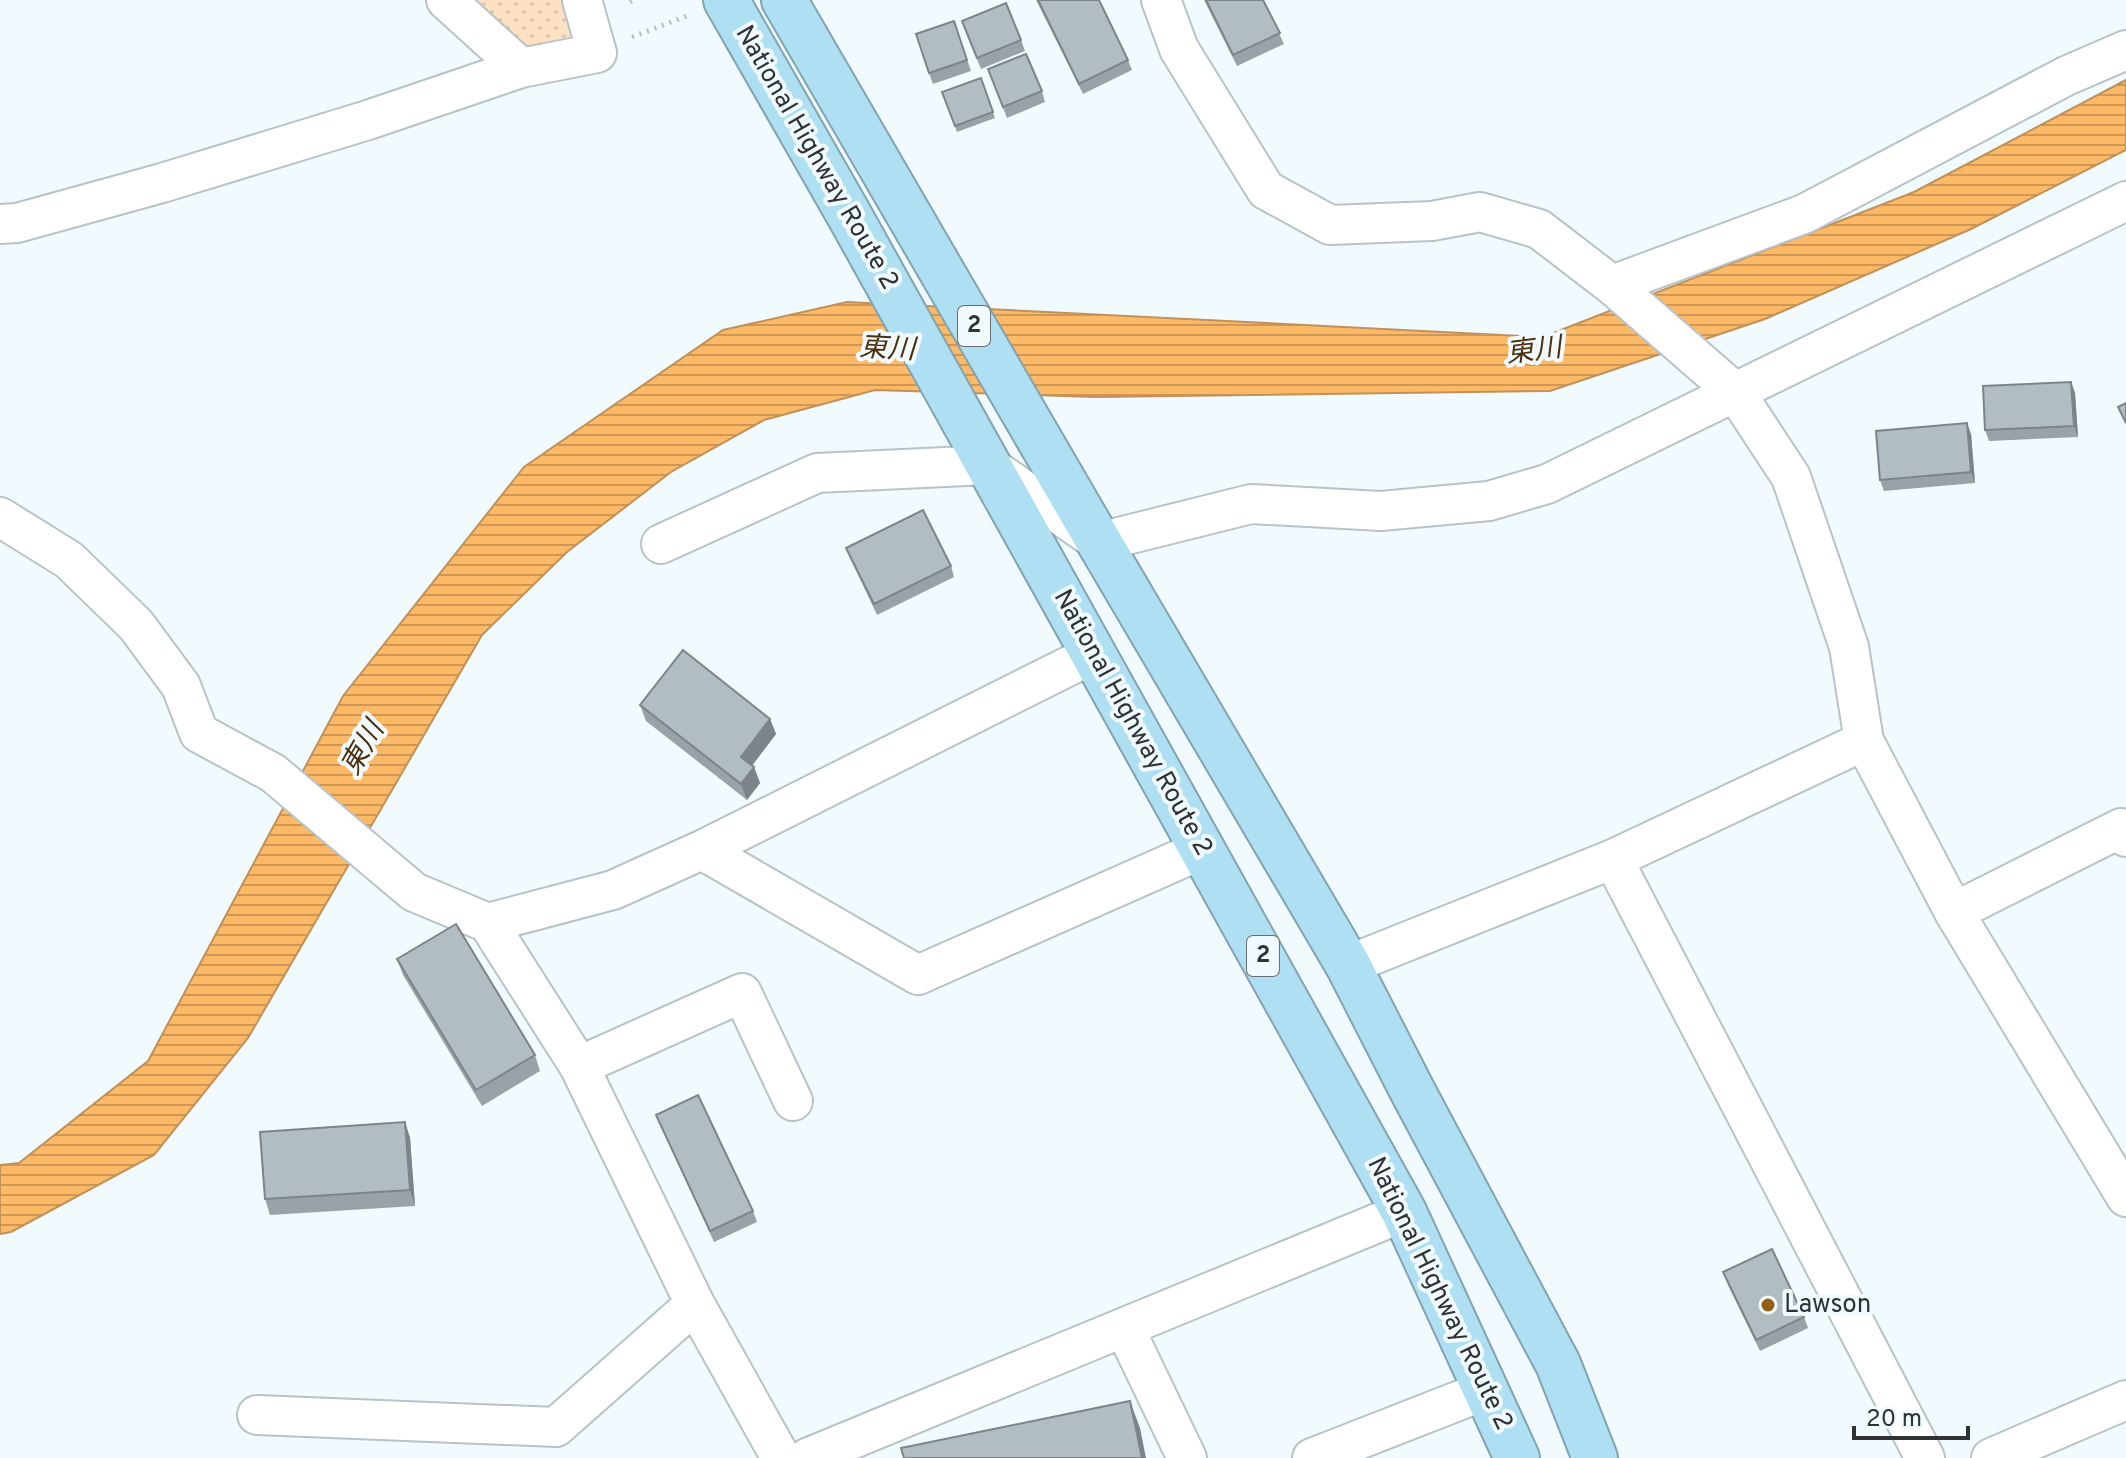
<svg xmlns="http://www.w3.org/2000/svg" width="2126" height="1458" font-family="Overpass,'Noto Sans JP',sans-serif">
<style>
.park{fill:url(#park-dots)}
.water{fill:url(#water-rules);stroke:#c09158;stroke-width:2}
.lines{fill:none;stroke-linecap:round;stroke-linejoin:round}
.minor-casing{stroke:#b7c3c8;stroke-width:42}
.highway-casing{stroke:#82a3b0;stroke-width:48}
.path{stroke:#b6bec2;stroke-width:5;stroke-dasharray:2 6;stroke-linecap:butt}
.minor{stroke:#fff;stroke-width:38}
.highway{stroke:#aedff2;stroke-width:44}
.wall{fill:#99a3a7}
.shaded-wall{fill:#7d8488}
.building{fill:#b2bdc2;stroke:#7d8488;stroke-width:2}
.poi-dot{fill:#945f15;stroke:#f1fbff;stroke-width:3}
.labels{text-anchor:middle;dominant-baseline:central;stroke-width:8;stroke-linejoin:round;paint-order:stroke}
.shield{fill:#f1fbff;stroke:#696f72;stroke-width:2}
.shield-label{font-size:24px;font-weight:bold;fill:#2f3335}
.street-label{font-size:26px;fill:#2f3335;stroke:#f1fbff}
.poi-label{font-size:26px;fill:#2f3335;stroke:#f1fbff;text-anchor:start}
.water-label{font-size:28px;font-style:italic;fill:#4c300d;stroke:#f1fbff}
</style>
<defs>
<pattern id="park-dots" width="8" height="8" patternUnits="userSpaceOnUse" patternTransform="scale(2)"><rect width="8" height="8" fill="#fde1c3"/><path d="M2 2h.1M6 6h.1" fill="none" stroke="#d9c2a8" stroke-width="1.8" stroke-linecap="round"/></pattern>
<pattern id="water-rules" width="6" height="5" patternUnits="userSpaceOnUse" patternTransform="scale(2)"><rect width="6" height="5" fill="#feb967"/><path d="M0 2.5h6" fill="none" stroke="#ce9756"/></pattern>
</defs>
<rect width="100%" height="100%" fill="#f1fbff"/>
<!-- park -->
<path class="park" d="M456,0H573L587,43L526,58Z"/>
<!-- water -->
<path class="water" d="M2126,80V150L1971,229L1765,319L1550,391L1096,397L875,390L764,420L671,472L567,552L482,635L248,1038L154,1155L11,1232L0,1234V1165L19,1163L148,1061L343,696L524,467L723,330L847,302L1543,337L1914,192Z"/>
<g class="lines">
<defs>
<path id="minor" d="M446,0L521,68
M1161,0L1179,49L1266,190L1330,225L1432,221L1480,212L1539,229L1612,285L1736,393L1791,477L1849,647L1864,741L1954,912L2126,1197
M0,224L17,223L162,183L368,120L521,68L597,53L582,0
M1612,285L1804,214L2066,76L2126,50
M0,517L69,560L136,625L181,686L199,733L273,773L414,892L488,923L579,1066L695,1304L781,1458
M661,544L817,473L988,465L1099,542L1251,504L1381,511L1489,501L1547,484L2126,201
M702,850L918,975L1203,849
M1613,859L1925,1458
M1954,912L2121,828L2126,837
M488,923L613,890L702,850L1093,654
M1348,965L1613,859L1864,741
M579,1066L742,993L793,1101
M1125,1329L1187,1458
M257,1415L556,1427L695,1304
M807,1458L1404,1212
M1312,1458L1486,1390
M1991,1458L2126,1400"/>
<path id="highway" d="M726,0L848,213L1404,1212L1517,1458
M784,0L1099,542L1348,965L1413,1092L1558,1364L1595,1458"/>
</defs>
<!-- minor casing -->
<use href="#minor" class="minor-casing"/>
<!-- highway casing -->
<use href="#highway" class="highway-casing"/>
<!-- path -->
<path class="path" d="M630,2L633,0
M632,37L687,16"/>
<!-- minor -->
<use href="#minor" class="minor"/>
<!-- highway -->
<use href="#highway" class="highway"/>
</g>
<!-- wall -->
<path class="wall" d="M1036,0H1099L1128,60L1132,70L1083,94Z
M1204,0H1263L1284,44L1237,66Z
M954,21L971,71L933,84L929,73Z
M966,32L1021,40L1025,51L981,69Z
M988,69L1042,91L1045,102L1007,118Z
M981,78L995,118L957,132L942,92Z
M2071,382L2075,393L2078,437L1989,441L1985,430Z
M1971,434L1975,483L1884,491L1880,480Z
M846,548L951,566L954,577L877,615L850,558Z
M640,705L770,719L776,734L752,766L754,767L760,783L747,800L646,721Z
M397,959L535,1055L540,1071L482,1106L403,975Z
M656,1115L753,1211L757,1222L714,1242Z
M405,1122L410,1138L415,1206L270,1215L265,1199Z
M1723,1272L1804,1317L1808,1328L1760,1351L1727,1283Z"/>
<!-- shaded-wall -->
<path class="shaded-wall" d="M2071,382L2075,393L2078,437L2074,426Z
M1967,423L1971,434L1975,483L1971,472Z
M770,719L776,734L746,773L741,757Z
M754,767L760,783L747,800L741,784Z
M405,1122L410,1138L415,1206L410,1190Z
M1130,1401L1140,1428L1146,1458H1142Z"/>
<!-- building -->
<path class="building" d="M1038,0H1099L1128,60L1079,84Z
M1206,0H1263L1280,33L1233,55Z
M1006,3L1021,40L977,58L962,21Z
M954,21L967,60L929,73L916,34Z
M1026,54L1042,91L1003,107L988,69Z
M981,78L993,112L955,126L942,92Z
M2071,382L2074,426L1985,430L1983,386Z
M2126,403V423L2118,407Z
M1967,423L1971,472L1880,480L1876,431Z
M923,510L951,566L874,604L846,548Z
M683,650L770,719L741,757L754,767L741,784L640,705Z
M456,924L535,1055L476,1090L397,959Z
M698,1095L753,1211L710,1231L656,1115Z
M405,1122L410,1190L265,1199L260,1132Z
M1772,1249L1804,1317L1756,1340L1723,1272Z
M1130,1401L1142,1458H904L901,1448Z"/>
<!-- markers -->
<circle class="poi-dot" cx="1768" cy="1305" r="8"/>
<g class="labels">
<!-- shield labels -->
<g class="shield">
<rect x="958" y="306" width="32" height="40" rx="6"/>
<rect x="1247" y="936" width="32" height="40" rx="6"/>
</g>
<g class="shield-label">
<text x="974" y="326">2</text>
<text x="1263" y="956">2</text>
</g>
<!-- street labels -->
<g class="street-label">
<text transform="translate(816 158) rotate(60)">National Highway Route 2</text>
<text transform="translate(1132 723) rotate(61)">National Highway Route 2</text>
<text transform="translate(1439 1294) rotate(64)">National Highway Route 2</text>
</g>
<!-- poi labels -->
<g class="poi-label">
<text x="1784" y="1305">Lawson</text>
</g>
<!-- water labels -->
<g class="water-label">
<text transform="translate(887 350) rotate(3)">東川</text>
<text transform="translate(1534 352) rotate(-7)">東川</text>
<text transform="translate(364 749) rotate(-60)">東川</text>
</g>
</g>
<!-- scale -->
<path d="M1854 1426v12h114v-12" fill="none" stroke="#2f3335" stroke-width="4"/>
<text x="1866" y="1426" font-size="24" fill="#2f3335" stroke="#f1fbff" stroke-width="6" paint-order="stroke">20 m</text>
</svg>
